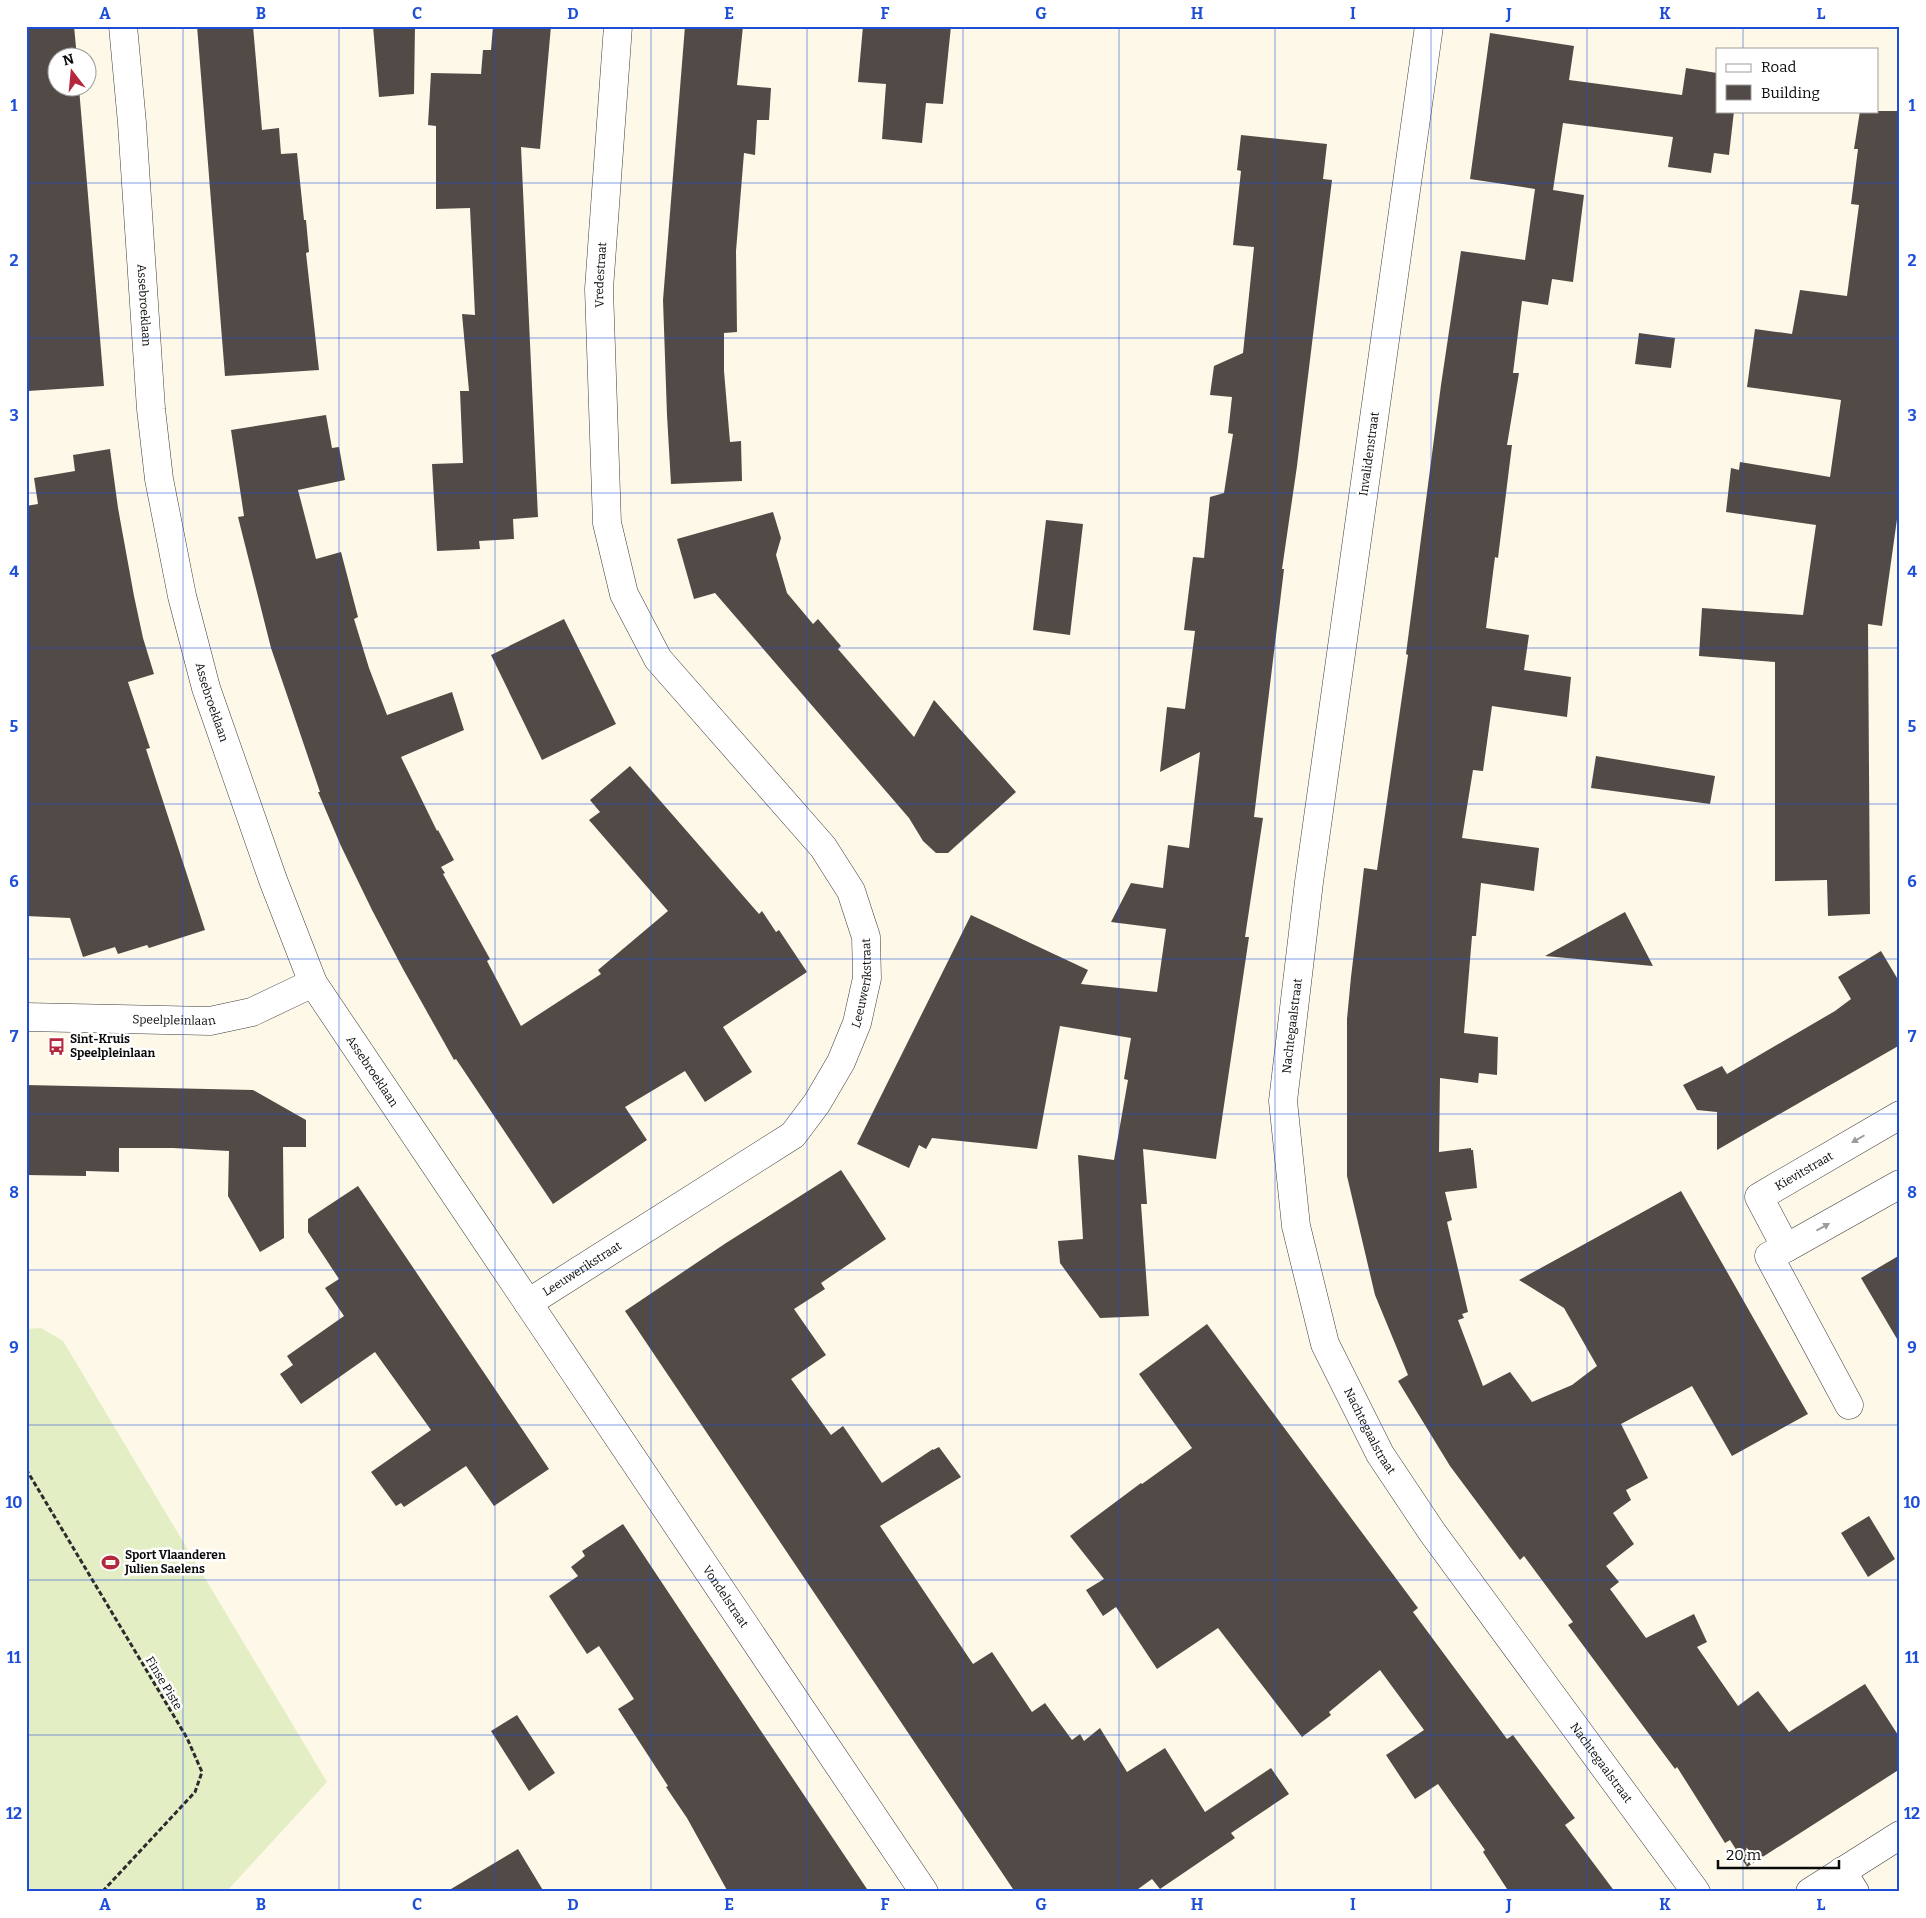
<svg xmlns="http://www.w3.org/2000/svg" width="1926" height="1918" font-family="Bitter,serif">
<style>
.pitch{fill:#e4eec5}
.building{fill:#524a47}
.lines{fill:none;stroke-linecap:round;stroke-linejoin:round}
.minor-casing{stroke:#3d3d3d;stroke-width:29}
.path{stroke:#2c2c2c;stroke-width:3;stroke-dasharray:5 2.5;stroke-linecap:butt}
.minor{stroke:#fff;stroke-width:28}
.oneway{fill:#9d9d9d}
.grid{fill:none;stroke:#1d4ed8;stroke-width:1;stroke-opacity:0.55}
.labels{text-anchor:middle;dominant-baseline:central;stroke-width:5;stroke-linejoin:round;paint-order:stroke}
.street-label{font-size:12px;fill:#0a0a0a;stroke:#fff}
.poi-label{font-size:12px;font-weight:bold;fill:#0a0a0a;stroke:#fff;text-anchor:start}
.neatline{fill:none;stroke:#1d4ed8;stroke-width:2}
.grid-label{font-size:16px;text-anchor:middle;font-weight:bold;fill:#1d4ed8}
</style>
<rect width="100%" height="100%" fill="#fef8e8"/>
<!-- pitch -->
<path class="pitch" d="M41,1328L63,1341L327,1782L226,1892H26V1329Z"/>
<!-- building -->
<path class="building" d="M26,26H74L77,58H58V88H79L104,386L28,391L26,372Z
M197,26H253L262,130L279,128L281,154L297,153L304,220H306L309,252L306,253L319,370L225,376Z
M373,26H415L414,94L379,97Z
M493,26H551L540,149L521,147L538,517L513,519L514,539L479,541L480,549L437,551L432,464L463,463L460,391H469L462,314L475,315L470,208L436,209V126L428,125L431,73L481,74L483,50H491Z
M685,26H743L737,85L771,88L769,120H757L755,155L744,153L736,251L737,332L724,333V371L730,442L741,441L742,481L671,484L667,415L663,300Z
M863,26H951L943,104L926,103L922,143L882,139L886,84L858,82Z
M1490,33L1574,46L1569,80L1682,95L1686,68L1717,73V111H1734L1729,155L1714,153L1711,173L1668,167L1673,137L1563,123L1553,190L1584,195L1573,282L1552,279L1548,305L1522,301L1513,373H1519L1507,445H1512L1498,558L1495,557L1486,628L1529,635L1524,670L1571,677L1567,717L1492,706L1483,771L1473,770L1462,838L1539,848L1534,891L1481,883L1476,936H1472L1464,1033L1498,1037L1497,1075L1479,1073L1478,1083L1440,1078L1439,1152L1471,1148V1150H1473L1477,1188L1445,1192L1452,1220L1447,1222L1468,1312L1462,1314L1464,1318L1458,1320L1483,1386L1510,1372L1532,1402L1572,1385L1597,1366L1564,1308L1519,1280L1681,1191L1808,1414L1732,1456L1692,1386L1621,1424L1648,1478L1626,1490L1631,1500L1613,1513L1634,1544L1606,1566L1619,1582L1610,1589L1646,1638L1694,1614L1707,1642L1697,1647L1738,1706L1758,1691L1789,1732L1865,1684L1900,1738V1769L1747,1867L1730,1840L1725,1843L1677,1767L1675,1769L1568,1625L1573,1622L1524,1556L1520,1560L1450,1466L1398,1381L1408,1375L1375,1295L1347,1176V1019L1351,977L1364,868L1377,870L1408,655L1406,654L1441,385L1461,251L1525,260L1535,189L1470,179Z
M1860,111H1900V498L1882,626L1868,624L1870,914L1828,916L1827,880L1775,881V662L1699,656L1702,608L1803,615L1816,525L1726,512L1731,468L1739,470L1740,462L1830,477L1841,400L1747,387L1755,329L1792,334L1800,290L1847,296L1859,205L1851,204L1858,149H1854Z
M1241,135L1327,144L1323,179L1332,180L1297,466L1282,569H1284L1254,817L1263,818L1245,937H1249L1216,1159L1143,1149L1147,1204H1141L1149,1316L1100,1318L1060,1263L1058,1241L1083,1239L1078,1155L1114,1160L1128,1080L1124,1079L1131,1038L1060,1026L1037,1149L932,1138L926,1149L919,1145L909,1168L857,1144L971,915L1088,970L1081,984L1157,992L1166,929L1111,922L1131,883L1163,888L1168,845L1189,848L1200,752L1160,772L1167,707L1185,709L1195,631L1184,630L1193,557L1204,558L1210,497L1224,493L1233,434L1228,433L1232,397L1210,395L1214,366L1243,353L1254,247L1233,245L1241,171L1237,170Z
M1639,333L1675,338L1671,368L1635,364Z
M326,415L332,448L339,447L345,480L298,490L316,559L341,552L358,617L354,619L369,668L387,715L452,692L464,730L401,757L437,831L438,830L454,860L441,867L445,873L443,874L490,959L487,961L521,1026L601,974L598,970L668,911L589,820L600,812L590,800L630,766L759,914L762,911L776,932L779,930L807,972L723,1027L752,1072L705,1102L685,1071L625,1107L647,1140L553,1204L456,1059L454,1060L403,969L372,910L341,846L318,792H320L271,648L238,517L244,516L231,430Z
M110,449L118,508L134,596L143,638L154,674L128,682L150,748L146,749L205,930L149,948L147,945L118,954L115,947L83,957L70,918L26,916V506L38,504L34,478L75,471L73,455Z
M773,512L781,538L776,555L787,593L813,624L818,619L841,646L838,649L914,737L934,700L1016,792L948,853H936L923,841L909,818L715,593L694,599L677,539Z
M1046,520L1083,524L1070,635L1033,630Z
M564,619L616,724L542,760L491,655Z
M1596,756L1715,776L1710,804L1591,788Z
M1625,912L1653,966L1545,956Z
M1881,951L1900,983V1045L1717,1150V1112L1697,1110L1683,1085L1722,1066L1727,1074L1835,1011L1851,999L1838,977Z
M26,1085L253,1090L306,1120V1147H283L284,1238L260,1252L228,1196L229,1151L173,1148H119V1172L86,1171V1176L26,1175Z
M841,1170L886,1239L821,1283L825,1289L794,1309L826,1355L791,1379L831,1435L843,1426L882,1483L933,1449V1450L939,1447L961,1477L880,1526L973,1664L992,1652L1032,1712L1045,1703L1072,1740L1080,1734L1084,1741L1100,1728L1127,1772L1165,1748L1205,1812L1271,1768L1289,1794L1231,1833L1235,1838L1160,1889L1152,1879L1134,1892H1015L625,1311L726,1243Z
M358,1186L549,1469L494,1506L466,1466L404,1507L401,1503L396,1506L371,1472L431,1430L375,1352L301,1404L280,1374L293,1365L287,1356L344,1316L325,1288L339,1279L308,1232V1219Z
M1900,1255V1344L1861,1278Z
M1207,1324L1418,1608L1413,1612L1507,1739L1513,1735L1575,1818L1565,1825L1615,1892H1509L1483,1852L1485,1850L1438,1784L1415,1799L1386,1755L1424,1730L1380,1670L1329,1712L1331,1715L1302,1737L1218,1628L1157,1669L1116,1607L1103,1616L1086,1590L1104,1579L1070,1536L1141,1483L1142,1484L1192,1448L1139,1374Z
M1869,1516L1895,1559L1868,1577L1841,1533Z
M623,1524L692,1628L869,1892H728L687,1818L666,1787L668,1786L618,1709L634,1699L599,1646L587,1654L549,1596L578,1576L571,1567L585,1556L582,1551Z
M517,1715L555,1773L529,1791L491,1731Z
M518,1849L544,1892H446Z"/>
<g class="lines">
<defs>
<g id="minor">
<path id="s1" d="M123,26L132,123L151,409L159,479L182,596L206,688L273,880L313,983L924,1892"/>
<path id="s2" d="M1429,26L1309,882L1283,1101L1296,1226L1325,1344L1380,1454L1432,1532L1696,1892"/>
<path id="s3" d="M26,1017L210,1021L252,1012L313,983"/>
<path d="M1900,1115L1759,1197L1786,1248L1900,1184"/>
<path d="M1786,1248L1769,1256L1849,1405"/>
<path id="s4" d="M528,1303L793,1135L817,1103L841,1062L857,1023L867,978L866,937L851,891L823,847L658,659L624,594L607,523L599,289L618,26"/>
<path d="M1842,1871L1855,1892"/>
<path d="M1810,1892L1900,1835"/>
</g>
</defs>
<!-- minor casing -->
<use href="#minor" class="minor-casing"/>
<!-- path -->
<path class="path" d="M26,1469L187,1738L202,1772L195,1792L102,1892"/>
<!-- minor -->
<use href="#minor" class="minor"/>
</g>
<!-- one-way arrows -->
<defs><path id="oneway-solid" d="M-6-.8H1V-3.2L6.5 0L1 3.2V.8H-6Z" transform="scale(1.25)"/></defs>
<g class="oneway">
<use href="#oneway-solid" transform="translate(1858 1139) rotate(150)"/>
<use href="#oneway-solid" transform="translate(1823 1227) rotate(-29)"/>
</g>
<!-- grid -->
<path class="grid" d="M183,26V1892M339,26V1892M495,26V1892M651,26V1892M807,26V1892M963,26V1892M1119,26V1892M1275,26V1892M1431,26V1892M1587,26V1892M1743,26V49M1743,111V1892M26,183H1900M26,338H1900M26,493H1900M26,648H1900M26,804H1900M26,959H1900M26,1114H1900M26,1270H1900M26,1425H1900M26,1580H1900M26,1735H1900"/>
<!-- icons -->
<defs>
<symbol id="bus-bare" viewBox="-9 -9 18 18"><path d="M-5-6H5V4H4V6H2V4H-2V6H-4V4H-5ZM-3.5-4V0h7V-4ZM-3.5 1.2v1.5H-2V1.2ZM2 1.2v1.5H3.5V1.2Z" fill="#b5273c" stroke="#fff" stroke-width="2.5" paint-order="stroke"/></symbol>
<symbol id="stadium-bare" viewBox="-9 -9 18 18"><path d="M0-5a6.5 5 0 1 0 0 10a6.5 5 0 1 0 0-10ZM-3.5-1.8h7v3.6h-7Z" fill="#b5273c" stroke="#fff" stroke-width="2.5" paint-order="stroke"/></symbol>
</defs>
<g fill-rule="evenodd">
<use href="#bus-bare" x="44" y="1034" width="25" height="25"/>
<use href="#stadium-bare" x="98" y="1550" width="25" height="25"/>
</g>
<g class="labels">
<!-- street labels -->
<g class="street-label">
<text stroke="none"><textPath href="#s4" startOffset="1276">Vredestraat</textPath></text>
<text stroke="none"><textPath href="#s1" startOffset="280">Assebroeklaan</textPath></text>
<text transform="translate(1369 454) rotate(-82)">Invalidenstraat</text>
<text stroke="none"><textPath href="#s1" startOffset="684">Assebroeklaan</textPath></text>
<text stroke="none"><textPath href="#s4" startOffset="484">Leeuwerikstraat</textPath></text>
<text stroke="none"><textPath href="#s3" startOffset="148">Speelpleinlaan</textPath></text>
<text transform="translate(1292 1026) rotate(-83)">Nachtegaalstraat</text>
<text stroke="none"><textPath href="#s1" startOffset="1089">Assebroeklaan</textPath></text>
<text transform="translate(1804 1171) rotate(-30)">Kievitstraat</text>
<text stroke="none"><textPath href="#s4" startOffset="64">Leeuwerikstraat</textPath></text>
<text stroke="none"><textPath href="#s2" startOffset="1430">Nachtegaalstraat</textPath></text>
<text stroke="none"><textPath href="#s1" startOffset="1722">Vondelstraat</textPath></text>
<text transform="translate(164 1683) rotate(59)">Finse Piste</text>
<text stroke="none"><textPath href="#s2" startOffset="1835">Nachtegaalstraat</textPath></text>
</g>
<!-- poi labels -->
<g class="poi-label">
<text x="70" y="1039">Sint-Kruis<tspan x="70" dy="14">Speelpleinlaan</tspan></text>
<text x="125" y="1555">Sport Vlaanderen<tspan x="125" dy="14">Julien Saelens</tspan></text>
</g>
</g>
<!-- border -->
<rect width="1926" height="1918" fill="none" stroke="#ffffff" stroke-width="55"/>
<!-- legend -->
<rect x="1716" y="48" width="162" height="65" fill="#ffffff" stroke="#9d9d9d"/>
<rect x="1726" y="64" width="25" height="8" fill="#ffffff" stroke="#9d9d9d"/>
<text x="1761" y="72" font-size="15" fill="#0a0a0a">Road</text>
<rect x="1726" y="85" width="25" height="15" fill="#524a47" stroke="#9d9d9d"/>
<text x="1761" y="98" font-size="15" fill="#0a0a0a">Building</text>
<!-- north arrow -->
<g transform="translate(72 72) rotate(344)"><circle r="24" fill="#ffffff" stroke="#9d9d9d"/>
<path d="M0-4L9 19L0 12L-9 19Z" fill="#b5273c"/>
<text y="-8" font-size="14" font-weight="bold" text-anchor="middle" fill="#0a0a0a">N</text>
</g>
<!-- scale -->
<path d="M1718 1860v8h121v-8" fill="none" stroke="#0a0a0a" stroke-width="2.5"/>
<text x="1726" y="1860" font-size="15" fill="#0a0a0a" stroke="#ffffff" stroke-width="4" paint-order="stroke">20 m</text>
<rect x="28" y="28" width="1870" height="1862" class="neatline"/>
<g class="grid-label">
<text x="105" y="19">A</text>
<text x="261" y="19">B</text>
<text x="417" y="19">C</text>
<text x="573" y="19">D</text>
<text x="729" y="19">E</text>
<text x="885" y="19">F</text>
<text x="1041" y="19">G</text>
<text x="1197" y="19">H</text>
<text x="1353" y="19">I</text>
<text x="1509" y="19">J</text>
<text x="1665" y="19">K</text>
<text x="1821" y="19">L</text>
<text x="14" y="111">1</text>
<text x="1912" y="111">1</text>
<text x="14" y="266">2</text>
<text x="1912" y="266">2</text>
<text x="14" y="421">3</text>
<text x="1912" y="421">3</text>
<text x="14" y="577">4</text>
<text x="1912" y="577">4</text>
<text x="14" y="732">5</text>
<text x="1912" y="732">5</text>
<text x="14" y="887">6</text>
<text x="1912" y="887">6</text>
<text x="14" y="1042">7</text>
<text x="1912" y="1042">7</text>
<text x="14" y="1198">8</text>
<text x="1912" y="1198">8</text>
<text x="14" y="1353">9</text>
<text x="1912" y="1353">9</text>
<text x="14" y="1508">10</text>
<text x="1912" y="1508">10</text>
<text x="14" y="1663">11</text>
<text x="1912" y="1663">11</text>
<text x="14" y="1819">12</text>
<text x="1912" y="1819">12</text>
<text x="105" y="1910">A</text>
<text x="261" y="1910">B</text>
<text x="417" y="1910">C</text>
<text x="573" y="1910">D</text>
<text x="729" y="1910">E</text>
<text x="885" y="1910">F</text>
<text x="1041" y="1910">G</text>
<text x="1197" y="1910">H</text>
<text x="1353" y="1910">I</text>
<text x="1509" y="1910">J</text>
<text x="1665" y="1910">K</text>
<text x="1821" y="1910">L</text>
</g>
</svg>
